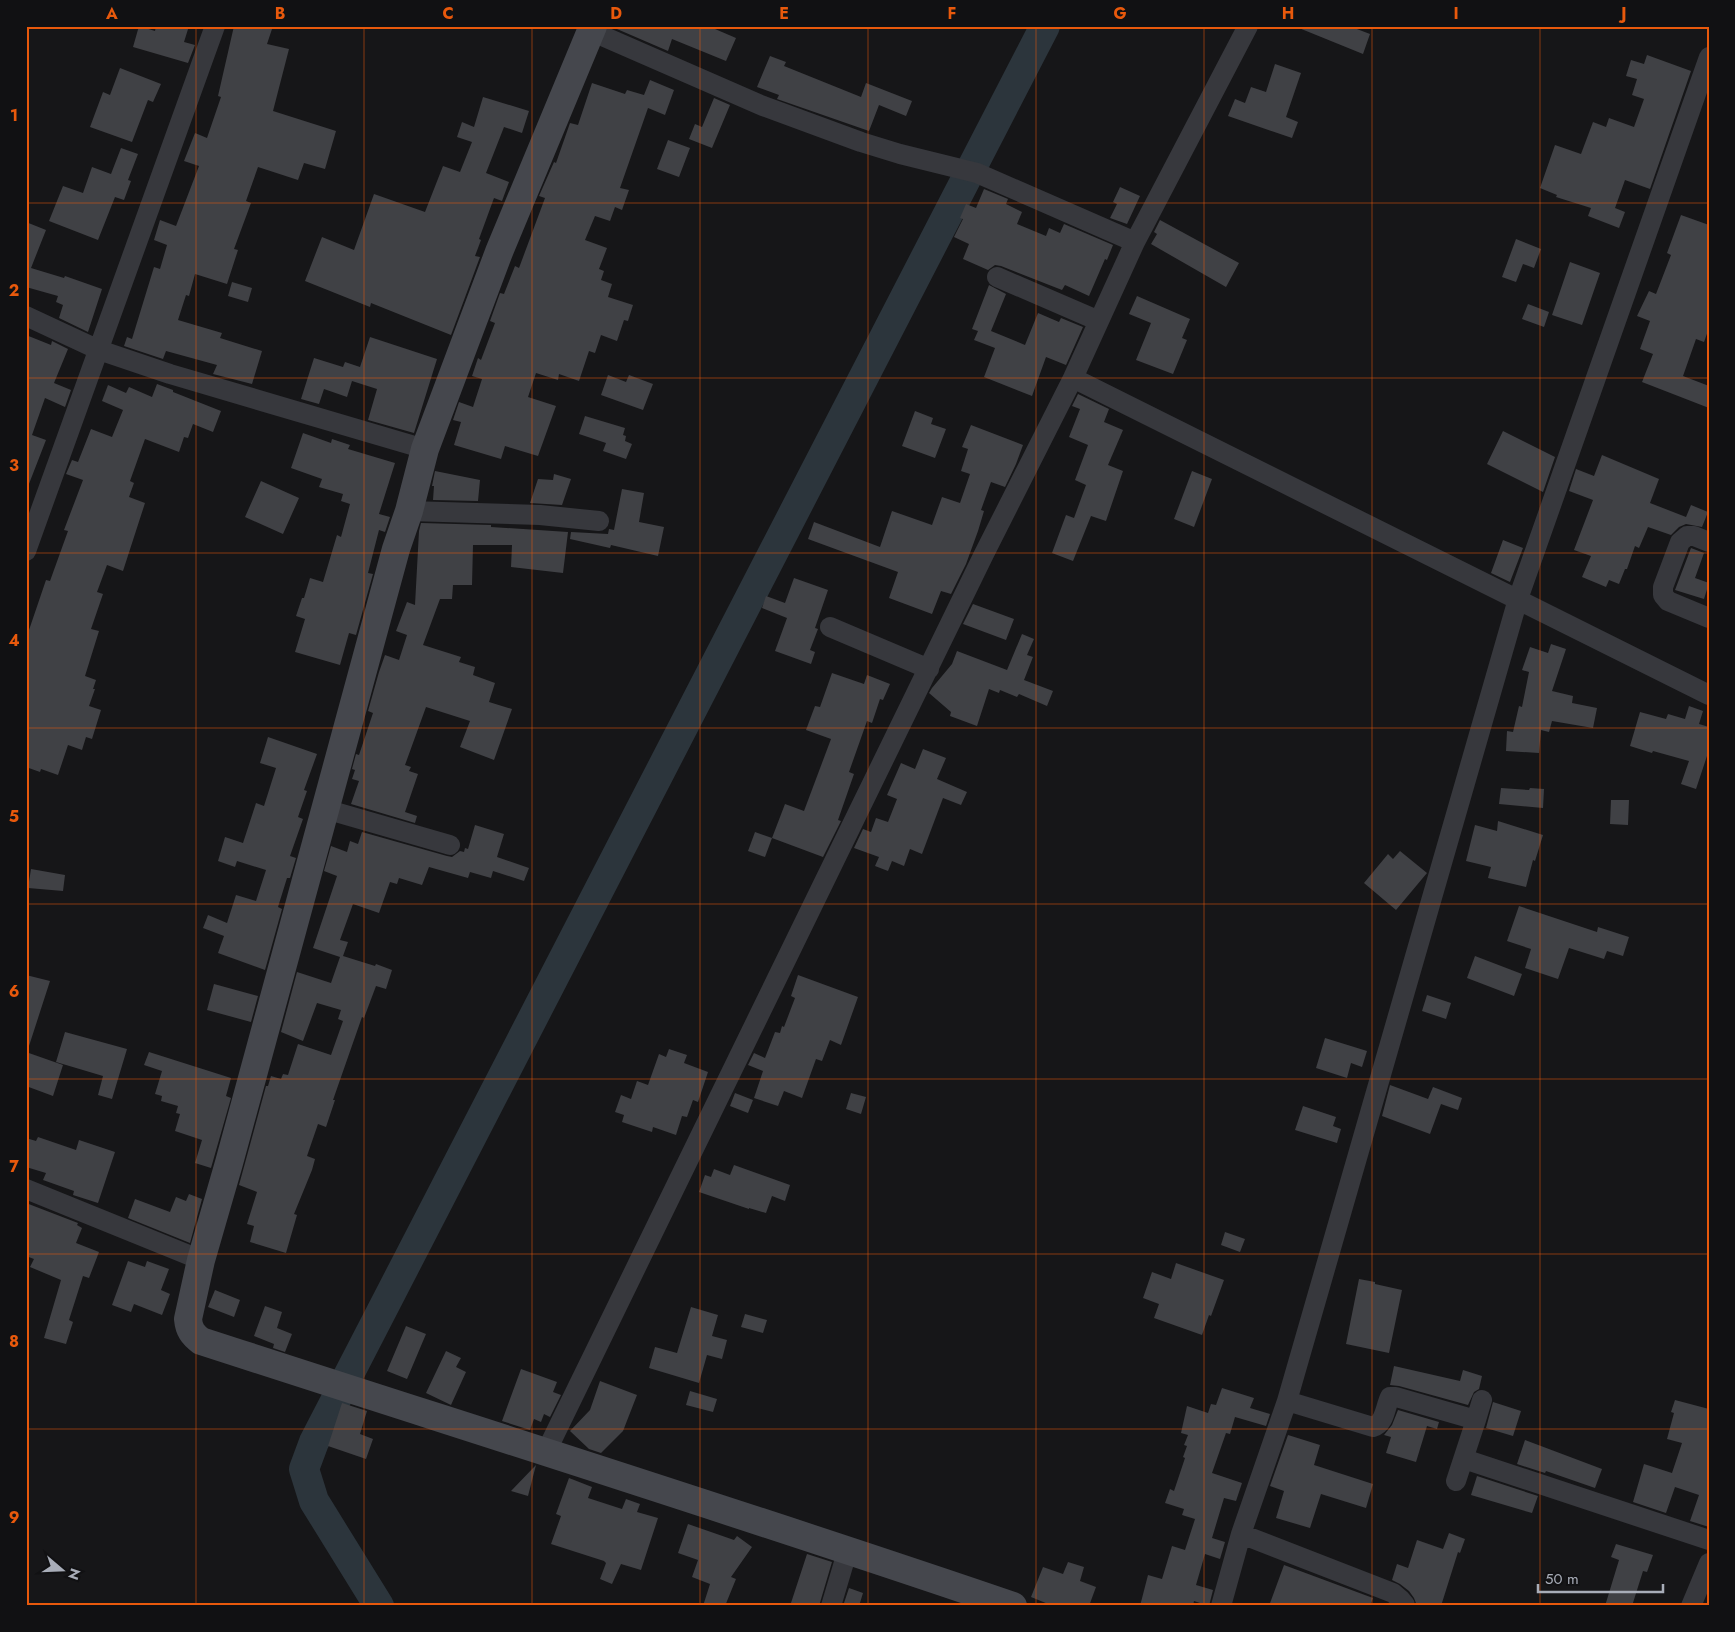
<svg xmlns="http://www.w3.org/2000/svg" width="1735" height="1632" font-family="Jost,sans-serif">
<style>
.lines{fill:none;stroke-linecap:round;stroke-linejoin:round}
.river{stroke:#2c353c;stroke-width:30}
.building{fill:#404145}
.street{stroke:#37383d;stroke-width:20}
.secondary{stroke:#45474d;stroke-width:28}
.grid{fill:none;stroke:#e8590c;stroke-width:1;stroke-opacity:0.55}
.neatline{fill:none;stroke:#e8590c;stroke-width:2}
.grid-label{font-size:16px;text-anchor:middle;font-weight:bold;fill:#e8590c}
</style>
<rect width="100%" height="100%" fill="#161618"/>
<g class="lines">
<!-- river -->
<path class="river" d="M379,1606L314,1501L304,1469L314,1442L1045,26"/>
</g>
<!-- building -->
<path class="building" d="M139,26L155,31L156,26H189L184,42L195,45L188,63L133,47Z
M234,26H273L267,44L289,49L273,111L336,131L325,169L304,163L298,180L258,167L246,201L251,203L234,249L238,250L227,284L195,274L189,296L186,295L178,320L222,333L220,338L262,351L252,384L213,374L217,365L166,351L163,359L124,346L127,337L132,339L154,267L160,269L167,245L154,240L160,220L176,226L199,166L184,161L195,133L207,138L221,97L218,96Z
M610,26H708L736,38L726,61L672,39L668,51Z
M1294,26H1349L1370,34L1363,54Z
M1647,55L1691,71L1650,189L1625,180L1615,208L1625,212L1619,228L1588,216L1591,208L1556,197L1557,195L1540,188L1555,145L1581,154L1593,122L1606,127L1609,118L1634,127L1644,99L1632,95L1637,79L1626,76L1631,60L1644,64Z
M770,56L786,62L784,66L861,97L866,83L912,101L906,116L879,105L869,131L777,99L779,95L757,87Z
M1275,64L1301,73L1286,117L1298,122L1292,138L1228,116L1235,99L1245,103L1251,87L1266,92Z
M120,68L161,84L153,102L148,100L132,142L90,127L103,92L110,95Z
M650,80L674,90L665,115L648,108L620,188L629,190L622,210L615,207L610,221L595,216L585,240L607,248L599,269L604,271L601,280L612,284L608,297L633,305L628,321L624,320L617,341L601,335L595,353L589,351L579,381L559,374L558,380L536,373L528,397L556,406L538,456L505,446L501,459L454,445L461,422L453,420L459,402L473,407L482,379L472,376L478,358L481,360L495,323L490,321L500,293L504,294L515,266L519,268L545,198L539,196L554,162L556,163L570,123L578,125L592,83L625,94L627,90L644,95Z
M483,97L529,111L522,133L504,127L486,173L509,182L502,201L494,198L479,239L481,240L475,256L480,257L451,335L371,303L370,307L305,281L322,237L354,250L374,194L425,212L443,166L460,172L472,142L457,137L462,122L474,127Z
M714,98L730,105L712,148L689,139L695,124L702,127Z
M668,140L690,148L679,177L657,169Z
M121,148L138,154L128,180L131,181L124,200L115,197L98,240L49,221L63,186L83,193L92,167L111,174Z
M1120,187L1140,196L1127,224L1110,218L1117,204L1113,202Z
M984,189L1008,199L1006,204L1022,212L1017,224L1046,236L1049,228L1060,233L1064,224L1113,245L1107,260L1105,259L1089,296L1065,285L1062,290L1001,266L995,265L988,270L963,259L969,244L954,237L963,219L960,218L966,204L976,208Z
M1681,215L1709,225V328L1704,342L1696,339L1683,376L1709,386V408L1642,382L1653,354L1640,349L1650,321L1637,316L1649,291L1656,294L1671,255L1667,253Z
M1160,220L1239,263L1226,287L1151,244L1157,234L1154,232Z
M26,222L46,230L31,268L64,278L65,276L102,289L88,332L59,318L63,305L56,302L58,296L26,287Z
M1516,239L1541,249L1534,268L1523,264L1516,282L1502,277Z
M1570,262L1600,273L1582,325L1552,315Z
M232,282L252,288L248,302L228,296Z
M989,285L1006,294L991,331L1025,345L1038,313L1059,322L1061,318L1083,327L1066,365L1046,357L1032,396L984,377L995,348L974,340L978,331L972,329Z
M1137,296L1190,319L1182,338L1187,340L1173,374L1136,360L1151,323L1129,314Z
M1528,304L1549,312L1544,327L1522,319Z
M26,335L51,345L52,341L68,349L54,383L71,390L65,407L45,398L32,435L46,440L27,489Z
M370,337L437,359L414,433L368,420L377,389L352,381L347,397L324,389L319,404L301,399L314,358L343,367L345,362L360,367Z
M608,375L626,382L629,375L653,384L643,410L601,395Z
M157,384L173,390V392L221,411L213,432L193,424L188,438L184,437L179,452L145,439L130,481L134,483L129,497L145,503L123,571L107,565L97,592L103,594L91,629L99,631L85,676L96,680L93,689H95L89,706L101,710L92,739L86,737L82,750L68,745L58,775L41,769L40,772L26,767V629L29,630L46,580L50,581L68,531L64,530L83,480L66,474L72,460L78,462L91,429L112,437L123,410L102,401L108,385L126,393L129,387L152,397Z
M1078,394L1109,409L1104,422L1123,430L1108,465L1123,471L1106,521L1091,516L1073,561L1052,553L1066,515L1074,518L1086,485L1075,480L1088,445L1069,437L1080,409L1072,406Z
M915,411L933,418L931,424L946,429L935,458L902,446Z
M585,416L625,428L623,435L626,436L625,441L632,444L626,459L603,451L606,443L579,434Z
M971,425L1023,445L1016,464L1005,487L991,482L981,510L984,511L978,531L966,564L951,594L941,591L932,614L889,598L898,572L808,539L814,522L880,547L892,511L932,525L942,497L960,503L970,474L961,471L968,449L962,447Z
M1503,431L1555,457L1543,492L1487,464Z
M303,433L331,443L332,439L350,445L348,449L395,463L379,514L390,517L385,532L379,530L368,573L373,574L356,635L349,633L340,665L295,652L305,619L296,616L302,598H304L310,578L323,582L337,535L341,537L350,504L341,501L343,494L319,487L322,479L291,468Z
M1602,455L1659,479L1650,503L1686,517L1691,505L1708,512L1702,527L1686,524L1679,527L1671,535L1648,527L1639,548L1635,546L1627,569H1625L1619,584L1609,580L1606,587L1582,577L1591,556L1574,550L1593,500L1569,491L1576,469L1594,476Z
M435,471L480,480L478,501L433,500L434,486H432Z
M1192,471L1212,479L1194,527L1174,519Z
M554,474L571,479L562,505L530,503L538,479L553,480Z
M261,481L299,498L283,534L245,517Z
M622,489L644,493L639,522L664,527L658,556L611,545L610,548L570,539L571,532L608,534L609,529L614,530Z
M421,523L491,525V527L568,532L563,573L511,567L512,545H473L472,585H453L452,599H440L423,645L461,657L459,662L475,667L473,675L495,683L489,702L512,709L494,760L460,747L470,721L426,707L405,765L411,767L409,771L418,774L405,812L417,816L415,823L351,804L359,781L352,779L355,770L352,769L356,754L359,755L373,713L368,711L379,672L385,655L399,660L407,635L396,631L407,602L415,605L419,531Z
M1503,540L1523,548L1510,582L1491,573Z
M1691,548L1704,553L1695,578L1709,583L1704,599L1675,590Z
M794,578L828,590L815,628L818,629L810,650L815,652L811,664L775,651L787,618L762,608L766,596L785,603Z
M973,604L1014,619L1006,640L963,624Z
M1022,634L1034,639L1027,655L1033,657L1024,680L1053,691L1047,706L1019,694L1017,697L1000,690L999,693L989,689L977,726L950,716L951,712L929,693L932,688L952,664L957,651L1007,670Z
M1551,644L1566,649L1552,691L1573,696L1572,703L1597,708L1593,728L1552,721L1549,732L1541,730L1539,753L1506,751L1507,731L1513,732L1519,706L1522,707L1529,672L1522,670L1530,647L1548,653Z
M832,673L864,684L867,675L890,684L883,700L880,699L872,723L867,721L849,772L854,774L838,820L841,821L823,857L772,838L765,857L748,851L755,832L772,838L785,804L804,811L831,739L806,730L815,706L820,707Z
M1689,706L1703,711L1699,724L1709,727V750L1696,789L1681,784L1689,761L1653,751L1652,753L1630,746L1640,712L1666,719L1668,714L1685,719Z
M268,737L317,754L304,790L307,791L298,817L303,819L290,856L296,858L290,878H287L278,907L282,909L265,970L218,953L224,936L203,928L208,915L227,923L236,895L256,901L266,870L237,861L235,867L218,861L225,837L243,843L256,803L264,806L276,768L260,763Z
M923,749L946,758L937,779L967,792L961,805L943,798L922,854L910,849L904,866L892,861L888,871L875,866L879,857L854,848L863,829L871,832L876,818L888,822L897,799L887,795L901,763L915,769Z
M1501,788L1529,790L1530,788L1544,789L1543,808L1499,804Z
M1611,800H1629L1628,825L1610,824Z
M1498,821L1543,835L1535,861L1533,860L1526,887L1488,878L1491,867L1466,861L1475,825L1497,831Z
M475,825L504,834L497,857L529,868L524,881L493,871L491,878L470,872L468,878L429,867L422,885L399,878L397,884L390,882L379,913L353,904L340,940L348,942L343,956L375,966L376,964L392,970L386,989L376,986L364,1018L362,1017L333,1100H335L326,1127L318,1124L307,1156L315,1159L312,1170L294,1214L297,1215L286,1253L250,1242L254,1226L247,1224L257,1192L239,1185L266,1086H268L271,1076L281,1079L283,1074L288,1075L298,1044L331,1055L343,1021L338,1019L341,1010L317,1003L303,1041L281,1032L297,972L331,983L340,957L313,948L337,876L324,871L331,846L347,852L350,841L358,844L362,832L447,856L452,857L460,851L464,852L465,848L468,849Z
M1400,851L1427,873L1396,910L1364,883L1388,854L1393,859Z
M31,869L65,875L63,891L28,888Z
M1519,906L1597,932L1598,927L1629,937L1623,956L1607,951L1604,959L1569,948L1558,979L1525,968L1531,949L1507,941Z
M1475,956L1522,974L1514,996L1467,978Z
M26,975L50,981L29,1046H26Z
M798,975L858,997L841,1045L830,1040L822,1061L816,1059L802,1098L784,1091L778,1106L754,1098L763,1071L748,1065L754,1053L765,1058L775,1032L780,1033L782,1026L784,1027L795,998L791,996Z
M214,984L258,996L251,1022L207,1010Z
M1427,995L1451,1003L1446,1019L1422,1011Z
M65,1032L127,1049L112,1099L98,1095L103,1076L56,1062Z
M1325,1038L1367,1051L1362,1067L1351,1063L1347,1078L1316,1068Z
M669,1049L687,1055L684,1063L708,1072L698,1102L693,1100L687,1117L682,1116L676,1135L653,1127L652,1132L622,1122L624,1115L615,1112L621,1095L631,1099L637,1081L648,1085L659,1054L666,1057Z
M26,1052L63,1065L53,1096L26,1086Z
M149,1052L231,1078L226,1096L231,1098L211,1168L195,1163L202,1140L175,1131L180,1114L176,1113L178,1106L161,1101L162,1096L155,1094L162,1071L144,1065Z
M1390,1085L1428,1099L1433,1087L1462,1098L1458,1110L1441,1104L1430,1134L1382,1116Z
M735,1093L753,1100L748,1113L730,1106Z
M851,1093L866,1097L861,1114L846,1109Z
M1303,1106L1336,1117L1333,1126L1341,1129L1337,1143L1295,1130Z
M38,1137L76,1150L79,1140L115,1152L98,1203L73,1195L74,1191L43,1180L46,1173L26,1167V1138L36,1141Z
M734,1165L790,1185L785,1201L772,1196L766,1213L749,1208V1209L699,1192L705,1175L711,1177L714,1169L730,1175Z
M189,1194L202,1199L190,1243L128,1218L135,1199L170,1212L176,1197L186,1201Z
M26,1203L78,1223L77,1225L82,1228L76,1243L99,1252L89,1278L83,1276L69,1320L73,1322L66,1344L44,1338L61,1280L30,1267L34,1259L26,1256Z
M1225,1232L1245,1239L1240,1252L1221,1245Z
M128,1261L145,1267L147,1261L169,1269L161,1290L170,1294L162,1315L134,1304L131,1312L112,1305Z
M1176,1263L1224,1280L1211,1316L1209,1315L1202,1335L1154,1318L1159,1304L1143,1298L1152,1272L1171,1279Z
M1359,1279L1375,1282V1284L1402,1290L1389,1353L1346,1344Z
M215,1290L240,1300L234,1317L208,1307Z
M265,1306L282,1312L277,1328L292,1334L285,1352L273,1348L274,1344L254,1336Z
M691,1307L718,1315L712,1336L727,1340L722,1359L707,1355L699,1383L649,1368L655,1347L677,1353Z
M745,1314L767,1320L763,1333L741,1327Z
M406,1326L426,1334L407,1379L387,1371Z
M446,1351L461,1358L456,1367L466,1372L451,1405L426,1393Z
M1394,1366L1460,1381L1463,1370L1482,1376L1479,1389L1474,1392L1468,1405L1399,1386L1390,1385Z
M521,1369L557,1382L553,1392L561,1395L550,1417L544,1414L541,1422L534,1419L530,1430L502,1421Z
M600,1381L637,1395L623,1431L601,1453L589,1449L570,1431L590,1410Z
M1222,1388L1254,1398L1250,1408L1270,1414L1266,1426L1235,1417L1230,1434L1226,1433L1212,1473L1242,1483L1236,1501L1224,1498L1212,1538L1225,1542L1220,1559L1205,1554L1196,1585L1213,1590L1209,1606L1194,1601L1193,1606H1140L1148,1575L1162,1579L1172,1546L1185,1550L1195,1519L1182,1515L1184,1509L1165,1503L1170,1489L1174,1491L1185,1458L1183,1457L1187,1446L1184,1445L1188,1435L1181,1433L1187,1406L1208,1413L1211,1404L1216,1405Z
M690,1391L717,1399L713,1412L686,1405Z
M1675,1400L1709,1409V1527L1690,1521L1699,1495L1675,1487L1666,1513L1633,1502L1644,1464L1672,1473L1682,1443L1667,1439L1674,1413L1671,1412Z
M1493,1402L1521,1411L1513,1436L1486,1428Z
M342,1403L367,1411L360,1434L373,1439L366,1459L328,1446Z
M1398,1410L1439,1422L1437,1429L1427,1426L1416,1462L1386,1453L1391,1437L1384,1435L1392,1425Z
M1288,1435L1320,1445L1314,1465L1373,1484L1366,1508L1321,1494L1310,1528L1276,1518L1284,1491L1270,1486Z
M1525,1440L1602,1469L1595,1488L1546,1471L1545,1473L1517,1464Z
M536,1465L528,1496L511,1491Z
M1477,1476L1538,1496L1532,1513L1471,1495Z
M569,1478L592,1487L588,1498L622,1509L626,1499L640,1504L637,1512L658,1518L641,1570L621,1564L612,1584L600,1579L606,1563L604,1561L551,1544L561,1516L556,1514Z
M688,1524L734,1540L737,1536L752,1547L731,1577L736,1579L725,1606H703L710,1584L692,1577L698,1560L678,1553Z
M1449,1533L1465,1539L1460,1553L1458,1552L1441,1606H1417L1414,1598L1409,1591L1400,1584L1392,1580L1397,1564L1408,1568L1417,1540L1443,1549Z
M1616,1544L1653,1555L1647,1572L1643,1571L1632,1606H1605L1619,1560L1611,1557Z
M807,1554L832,1562L819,1606H790Z
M1068,1562L1084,1567L1080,1581L1096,1587L1089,1606H1053L1031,1597L1043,1567L1063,1574Z
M1284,1565L1373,1598L1370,1606H1269Z
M849,1588L863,1593L859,1606H843Z"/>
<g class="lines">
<!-- street -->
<path class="street" d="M591,31L763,106L861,142L900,154L977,173L1135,242
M997,277L1099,321
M26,316L99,350L170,374L425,449
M1073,378L1709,695
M409,511L540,515L599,521
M1709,542L1694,536H1687L1680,542L1663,587V595L1668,601L1709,618
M26,551L215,26
M830,627L929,669
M325,809L450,845
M26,1189L201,1260
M1287,1401L1373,1427C1385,1424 1385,1407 1390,1397H1396L1476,1420L1456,1481
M1476,1420L1482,1400
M546,1452L984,554L1073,378L1135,242L1248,26
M1464,1459L1709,1540
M1241,1534L1393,1593L1400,1599L1405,1605
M831,1606L848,1549
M1221,1606L1241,1534L1287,1401L1518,599L1709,57
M1691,1606L1709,1563"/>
<!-- secondary -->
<path class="secondary" d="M593,26L499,252L425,449L409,511L396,549L229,1163L201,1260L188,1319C189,1330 193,1335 201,1341C472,1429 744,1514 1013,1606"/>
</g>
<!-- grid -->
<path class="grid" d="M196,26V1606M364,26V1606M532,26V1606M700,26V1606M868,26V1606M1036,26V1606M1204,26V1606M1372,26V1606M1540,26V1606M26,203H1709M26,378H1709M26,553H1709M26,728H1709M26,904H1709M26,1079H1709M26,1254H1709M26,1429H1709"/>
<!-- border -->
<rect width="1735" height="1632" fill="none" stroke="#111113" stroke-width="55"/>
<!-- north arrow -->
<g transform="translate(62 1570) rotate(109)" stroke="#111113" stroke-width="4" paint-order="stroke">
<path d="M0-4L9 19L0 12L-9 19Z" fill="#a8adb8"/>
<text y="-8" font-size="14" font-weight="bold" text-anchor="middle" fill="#a8adb8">N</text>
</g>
<!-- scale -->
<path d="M1538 1584v8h125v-8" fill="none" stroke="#a8adb8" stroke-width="2.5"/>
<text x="1545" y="1584" font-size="15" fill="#a8adb8" stroke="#111113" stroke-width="4" paint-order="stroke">50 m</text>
<rect x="28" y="28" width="1680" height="1576" class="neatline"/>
<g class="grid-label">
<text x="112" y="19">A</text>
<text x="280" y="19">B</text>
<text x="448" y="19">C</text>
<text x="616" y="19">D</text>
<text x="784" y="19">E</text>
<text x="952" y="19">F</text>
<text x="1120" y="19">G</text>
<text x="1288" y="19">H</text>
<text x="1456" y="19">I</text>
<text x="1624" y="19">J</text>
<text x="14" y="121">1</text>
<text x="14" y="296">2</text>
<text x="14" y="471">3</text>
<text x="14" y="646">4</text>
<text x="14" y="822">5</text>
<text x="14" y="997">6</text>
<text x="14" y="1172">7</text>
<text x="14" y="1347">8</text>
<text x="14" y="1523">9</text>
</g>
</svg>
